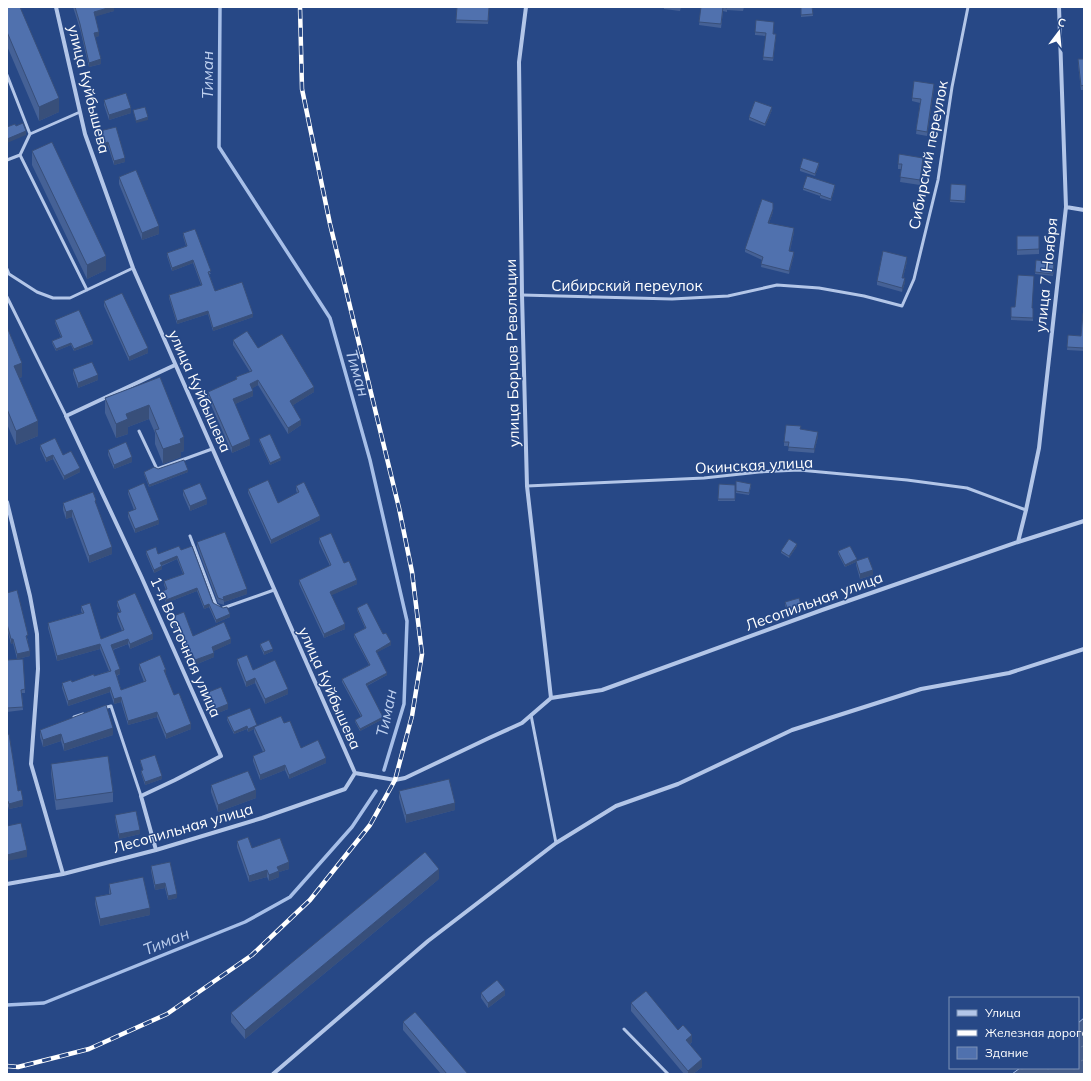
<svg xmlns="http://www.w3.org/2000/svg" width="1091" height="1081" font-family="Mulish,sans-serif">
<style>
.water{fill:url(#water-ripples);stroke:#a7bfe8}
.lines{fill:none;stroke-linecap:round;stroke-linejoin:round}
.stream{stroke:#a7bfe8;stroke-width:3.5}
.service{stroke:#b3c6e8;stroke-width:3}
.minor{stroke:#b3c6e8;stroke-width:4}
.rail-casing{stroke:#fff;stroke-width:4.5}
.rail{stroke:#274886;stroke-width:3;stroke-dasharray:9;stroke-linecap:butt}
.wall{fill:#456196}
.shaded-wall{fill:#384f7a}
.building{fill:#5071ae;stroke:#384f7a}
.labels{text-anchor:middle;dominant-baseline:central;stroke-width:3;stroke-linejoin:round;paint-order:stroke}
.street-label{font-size:15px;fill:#fff;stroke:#274886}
.water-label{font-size:16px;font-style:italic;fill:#bed0ef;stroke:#274886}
</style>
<defs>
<pattern id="water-ripples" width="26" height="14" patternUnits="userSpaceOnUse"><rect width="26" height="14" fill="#465d8a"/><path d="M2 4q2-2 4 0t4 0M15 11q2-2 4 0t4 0" fill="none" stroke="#62759c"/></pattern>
</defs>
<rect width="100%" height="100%" fill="#274886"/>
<!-- water -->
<path class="water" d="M1084,1018V1074H1012L1020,1068H1078V1023Z"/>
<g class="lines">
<!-- stream -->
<path class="stream" d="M220,7L219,147L330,318L370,460L407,621L404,704L384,770
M7,1005L44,1003L245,922L290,897L352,827L376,791"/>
<!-- service -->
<path class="service" d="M7,75L30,134L80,112
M20,155L87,290
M7,160L20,155L30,134
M7,269L9,274L37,292L53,298H70L133,268
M522,295L672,299L728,296L777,285L819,288L864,296L902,306L914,279L938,180L952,87L968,7
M7,297L66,416
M139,431L157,469L212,449
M527,486L704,478L759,472L799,470L907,480L967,488L1026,510
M190,536L216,605L218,606
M223,608L274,590
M103,708L111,706L141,796
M531,715L556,843
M74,717L83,714
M624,1029L668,1074"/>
<!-- minor -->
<path class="minor" d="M56,7L85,134L133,268L355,773
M526,7L519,62L522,295L527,486L551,698
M1066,207L1084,210
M7,502L30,596L37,634L38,669L31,764L63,874
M1018,542L1026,510L1039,448L1066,207L1059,7
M551,698L602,690L822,610L1018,542L1084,521
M355,773L395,780L405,778L489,738L522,723L551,698
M156,850L141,796L175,780L221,756L141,576L66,416L175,365
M7,884L63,874L156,850L262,818L345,789L355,773
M273,1074L428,941L556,843L616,806L678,784L792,730L921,689L1009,673L1084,649"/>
<defs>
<path id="rail" d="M7,1066L18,1067L89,1049L167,1014L252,955L310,900L370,825L395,780L412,716L422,654L412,572L399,508L330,224L302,89L300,7"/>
</defs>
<!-- rail casing -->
<use href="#rail" class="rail-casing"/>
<!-- rail -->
<use href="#rail" class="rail"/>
</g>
<!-- wall -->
<path class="wall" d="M7,7L59,112L39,121L7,46Z
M73,7H114V11L95,16L99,36L95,37L101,64L89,67L80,29Z
M457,7H489L488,24L456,23Z
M664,7H681L680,11L664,9Z
M701,7H744L743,11L727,10V12L723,11L721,28L699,25Z
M801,7H812L813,16L801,17Z
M755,32L776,34L773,61L763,60L766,36L755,35Z
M1078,59H1084V90H1081L1078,64Z
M934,88L927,136L916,134L920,103L912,101V98Z
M104,100L131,113L109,120L104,105Z
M772,110L765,126L749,120V117Z
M100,131L125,162L114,165L108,146L103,148L100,135Z
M32,151L106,270L87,279L32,165Z
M923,163L920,185L900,182L902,169H898V164Z
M819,165L815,176L800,171V168Z
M119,177L159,234L142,240L119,184Z
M951,184L966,185L965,203L950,202Z
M835,187L831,201L820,198V196L803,190V188Z
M773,206V212L769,223L794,232L790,251L794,255L789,274L761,267L762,260L745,252V249Z
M183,233L211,274H209L215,291L253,317L213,331L208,314L177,324L169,298V295L201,285L193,263L172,271L167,256V253L186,246L183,236Z
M1017,236H1039V254L1017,255Z
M1036,260L1054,265L1053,276L1035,274Z
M907,261L903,278L905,282L902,292L877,285V281Z
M104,301L148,353L129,361L104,306Z
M1011,307L1033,308V321L1011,320Z
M1084,313V351L1067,350L1068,335L1081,336Z
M55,320L93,344L74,351L71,345L56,351L52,343V341L61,337L55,323Z
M7,327L22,377L19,378L38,436L16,445L7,424Z
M233,340L258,348L314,392L293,405L301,425L288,434L258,385L252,388L253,396L235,404L250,445L232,453L208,398V392L236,380V377L250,372L233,345Z
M73,369L98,380L78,388L73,374Z
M160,377L184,451L181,452V457L163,464L155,444V433L149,419L128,427V434L116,438L105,413V398Z
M800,429L818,436L814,453L788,451L789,446H784V442Z
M259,439L281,460L270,465L259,441Z
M40,445L63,455L80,472L64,480L53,459L46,462L40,449Z
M108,450L132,462L114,469L108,455Z
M158,469L188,472L149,487L144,474V472Z
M736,481L751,486L749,495L736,493Z
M719,484L735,485V501H718Z
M296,486L320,520L271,544L248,493V489L278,503L297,493L296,490Z
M128,490L159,524L135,533L128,517V512L134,510L128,494Z
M183,490L207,504L190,511L183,495Z
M63,503L96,504L112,554L89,563L72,517L66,519L63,510Z
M319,538L344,563L357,584L331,595L345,629L324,638L299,584V580L330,566L319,543Z
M197,542L247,594L224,602V605L218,603L197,547Z
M797,546L789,558L781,553V551Z
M181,550L213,603L230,617L216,623L209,607L204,609L197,591L166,603L163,594V591L166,590L164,585V581L183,574L177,559L162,566V569L154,573L146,554V551L158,554Z
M838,551L857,560L873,575L860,579L856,565V562L845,567L838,554Z
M7,593L28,640H27L30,656L17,659L13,643L11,644L7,629Z
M117,601L153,639L130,649L128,644L113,650L120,674L117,676L121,690L144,682L139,669V664L166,675L174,695L191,729L166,739L157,717L128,725L121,702L114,704L110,692L68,706L62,688V683L72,682L94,676L109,671L100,649L57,661L48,628V623L82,613L81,611V606L101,639L122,631L117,618V613L120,612L117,606Z
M785,602L802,610L789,615L785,605Z
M357,608L383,634L391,645L377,652L387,675L367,686L383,719L360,731L355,722V720L361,717L342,682V679L369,665L354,637V634L365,628L357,610Z
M171,617L193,636L231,643L213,651L214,657L195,665L191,657L188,658L171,621Z
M260,644L273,651L264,655L260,646Z
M237,659L253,670L288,694L265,704L255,683L246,687L237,664Z
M7,660L25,689V693H22L23,710L7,712Z
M206,693L228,709L213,715L206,697Z
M227,717L257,726L284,723L301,748L326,763L289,779L285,770L260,780L253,761V756L263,752L254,732V729L248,732L247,729L234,734L227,720Z
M40,730L113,735L64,751L61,741L43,747L40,737Z
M7,735L18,791L23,806L9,809L8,806H7Z
M140,760L162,779L145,785L141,773V771L143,770L140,762Z
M51,764L113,792V802L56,810L51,774Z
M211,785L256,798L218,812L211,792Z
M399,791L455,810L406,823L399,798Z
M115,815L140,834L119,839L115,820Z
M237,841L252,848L289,869L279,872V877L269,881L267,877L249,882L237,847Z
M170,862L177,898L168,900L165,888L155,890L151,871V866Z
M439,879L245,1039L231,1022V1013Z
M109,884L150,915L100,926L95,904V897L109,894Z
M481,993L505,995L488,1008L481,998Z
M631,1003L678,1030L692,1042L690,1044L702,1067L693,1074H684L631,1011Z
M403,1022L468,1074H441L403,1030Z"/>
<!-- shaded-wall -->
<path class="shaded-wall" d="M111,7H114V11L94,17V12Z
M99,32V36L94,38V33Z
M101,59V64L89,67V63Z
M934,84V88L927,136V132Z
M59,98V112L39,121V107Z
M772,107V110L765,126V124Z
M131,108V113L109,120V115Z
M148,117V120L136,123V121Z
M26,131V135L7,143V139Z
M108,142V146L103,148V144Z
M125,158V162L114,165V161Z
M923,158V163L920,185V180Z
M819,163V165L815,176V174Z
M835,185V187L831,201V199Z
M773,203V212L768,226V223Z
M159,226V234L142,240V233Z
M794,228V232L789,254V251Z
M794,252V255L789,274V271Z
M106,256V270L87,279V265Z
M907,257V261L902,282V278Z
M193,260V263L172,271V268Z
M905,278V282L902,292V288Z
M208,311V314L177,324V321Z
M253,314V317L213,331V328Z
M93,341V344L74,351V349Z
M71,343V345L56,351V349Z
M148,348V353L129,361V357Z
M22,363V377L14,380V366Z
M98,375V380L78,388V383Z
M258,380V385L250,390V384Z
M314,387V392L290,407V401Z
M253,391V396L233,405V399Z
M149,405V419L128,427V434L116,438V424L126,414Z
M301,420V425L288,434V428Z
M38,421V436L16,445V431Z
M818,432V436L814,453V449Z
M184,437V451L181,452V457L163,464V449L180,439Z
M250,439V445L232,453V447Z
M53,455V459L46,462V458Z
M132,457V462L114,469V465Z
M281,458V460L270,465V463Z
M80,468V472L64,480V476Z
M188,470V472L149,487V485Z
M207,499V504L190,511V506Z
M72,510V517L66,519V512Z
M320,516V520L271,544V540Z
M159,520V524L135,533V529Z
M797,544V546L789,558V556Z
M112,547V554L89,563V556Z
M177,556V559L160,566V563Z
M857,559V562L856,561V562L845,567V565Z
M162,566V569L154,573V570Z
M873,570V575L860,579V574Z
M357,580V584L330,596V592Z
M197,588V591L166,603V600Z
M247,589V594L224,602L223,597Z
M209,604V607L204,609V606Z
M802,608V610L789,615V613Z
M230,614V617L216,623V620Z
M345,624V629L324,638V634Z
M153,634V639L130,649V644Z
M11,639H13V643L11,644Z
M128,639V644L111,650V645Z
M231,639V643L212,652V647Z
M391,642V645L376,653V651Z
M100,644V649L57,661V656Z
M273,649V651L264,655V652Z
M30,651V656L17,659V654Z
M191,652V657L188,658V654Z
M214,653V657L195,665V660Z
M120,669V674L115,676V671Z
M164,670H166V675H164Z
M387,673V675L366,686V684Z
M255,678V683L246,687V682Z
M110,687V692L68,706V701Z
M288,689V694L265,704V699Z
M121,697V702L114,704V699Z
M228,704V709L213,715V710Z
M157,712V717L128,725V721Z
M383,717V719L360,731V729Z
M191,724V729L166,739V734Z
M257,725V728L254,727V729L248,732V729Z
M247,726V729L234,734V732Z
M113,728V735L64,751V744Z
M61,734V741L43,747V740Z
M326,758V763L289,779V775Z
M285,765V770L260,780V775Z
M162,776V779L145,785V782Z
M256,790V798L218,812V805Z
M23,800V806L9,809V804Z
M455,803V810L406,823V815Z
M140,830V834L119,839V834Z
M27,850V857L7,861V855Z
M289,862V869L279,872V877L269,881V875L277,867Z
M439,869V879L245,1039V1030Z
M267,870V877L249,882V876Z
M165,883V888L155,890V885Z
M177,894V898L168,900V896Z
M150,908V915L100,926V919Z
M505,990V995L488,1008V1003Z
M692,1035V1042L686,1047V1040Z
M702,1059V1067L693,1074H688V1071Z"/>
<!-- building -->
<path class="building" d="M7,7H20L59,98L39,107L7,32Z
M75,7H111L94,12L99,32L94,33L101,59L89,63L80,24Z
M457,7H489L488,21L456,20Z
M701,7H727V8L723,7L721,24L699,22Z
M801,7H812L813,14L801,15Z
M756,20L774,22L773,34H776L773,58L763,57L766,33L755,32Z
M1078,59H1084V85L1081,86Z
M914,81L934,84L927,132L916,130L921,99L912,98Z
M126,93L131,108L109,115L104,100Z
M755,101L772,107L765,124L749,117Z
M145,107L148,117L136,121L133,110Z
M23,123L26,131L7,139V127L15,124L16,126Z
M116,127L125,158L114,161L108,142L103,144L100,131Z
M52,142L106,256L87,265L32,151Z
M899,154L923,158L920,180L900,177L902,164H898Z
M803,158L819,163L815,174L800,168Z
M136,170L159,226L142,233L119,177Z
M807,176L835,185L831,199L820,195L821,194L803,188Z
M951,184L966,185L965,201L950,200Z
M762,199L773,203V209L768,223L794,228L789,251L794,252L789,271L761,264L763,257L745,249Z
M195,229L211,271L208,272L215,291L242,282L253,314L213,328L208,311L177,321L169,295L202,285L193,260L172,268L167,253L187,246L183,233Z
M1017,236H1039V249L1017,250Z
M883,251L907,257L902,278H905L902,288L877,281Z
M1036,260L1054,262L1053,274L1035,272Z
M1018,275L1034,276L1032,308H1033V318L1011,317V307H1015Z
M122,293L148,348L129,357L104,301Z
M79,310L93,341L74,349L71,343L56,349L52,341L62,337L55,320Z
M1083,313H1084V348L1067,347L1068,335L1081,336Z
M7,327L22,363L14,366L38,421L16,431L7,409Z
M247,331L258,348L282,334L314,387L290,401L301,420L288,428L258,380L250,384L253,391L233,399L250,439L232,447L208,392L237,379L236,377L252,371L233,340Z
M92,362L98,375L78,383L73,369Z
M160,377L184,437L180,439L181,443L163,449L155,430L159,429L149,405L126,414L128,419L116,424L105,398Z
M786,425L801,426L800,429L818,432L814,449L788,447L789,442H784Z
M270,434L281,458L270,463L259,439Z
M55,438L63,455L71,451L80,468L64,476L53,455L46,458L40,445Z
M126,442L132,457L114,465L108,450Z
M184,460L188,470L149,485L144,472L154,467L158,469Z
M268,480L278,503L299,492L296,486L304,482L320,516L271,540L248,489Z
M736,481L751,484L749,493L736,491Z
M144,483L159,520L135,529L128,512L136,509L128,490Z
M200,483L207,499L190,506L183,490Z
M719,484L735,485V499H718Z
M93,492L96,500L95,501L112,547L89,556L72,510L66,512L63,503Z
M225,532L247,589L223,597L224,600L218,598L197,542Z
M331,533L344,563L349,561L357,580L330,592L345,624L324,634L299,580L331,565L319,538Z
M789,539L797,544L789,556L781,551Z
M179,546L181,550L192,546L213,603L223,608L227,607L230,614L216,620L209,604L204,606L197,588L166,600L163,591L167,589L164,581L184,574L177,556L160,563L162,566L154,570L146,551L156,547L158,554Z
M850,546L857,559L845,565L838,551Z
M868,557L873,570L860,574L856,561Z
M17,590L28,635L26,636L30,651L17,654L13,639H11L7,624V593Z
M135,593L153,634L130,644L128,639L111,645L120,669L115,671L121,690L146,681L139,664L160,655L166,670H164L174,695L179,693L191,724L166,734L157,712L128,721L121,697L114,699L110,687L68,701L62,683L71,680L72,682L94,674V676L111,671L100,644L57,656L48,623L84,613L81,606L90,603L101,639L124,630L117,613L121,612L117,601Z
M799,598L802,608L789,613L785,602Z
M367,603L383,634L386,633L391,642L376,651L387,673L366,684L383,717L360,729L355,720L362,716L342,679L370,665L354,634L366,628L357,608Z
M184,612L193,636L224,622L231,639L212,647L214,653L195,660L191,652L188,654L171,617Z
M269,640L273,649L264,652L260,644Z
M247,655L253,670L275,660L288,689L265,699L255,678L246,682L237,659Z
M23,659L25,689L21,690L23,707L7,708V660Z
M221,687L228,704L213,710L206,693Z
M106,705L113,728L64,744L61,734L43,740L40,730Z
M250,708L257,725L248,729L247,726L234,732L227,717Z
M281,716L284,723L290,721L301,748L318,740L326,758L289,775L285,765L260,775L253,756L265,751L254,727Z
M9,734L18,791L21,790L23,800L9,804L8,801H7V735Z
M155,755L162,776L145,782L141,771L143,770L140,760Z
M108,756L113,792L56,800L51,764Z
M248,771L256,790L218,805L211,785Z
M449,779L455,803L406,815L399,791Z
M136,811L140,830L119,834L115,815Z
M21,823L27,850L7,855V826Z
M248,837L252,848L280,838L289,862L277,867L279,871L269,875L267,870L249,876L237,841Z
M425,852L439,869L245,1030L231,1013Z
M170,862L177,894L168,896L165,883L155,885L151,866Z
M143,877L150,908L100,919L95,897L111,894L109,884Z
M497,980L505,990L488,1003L481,993Z
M646,991L678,1030L683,1025L692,1035L686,1040L702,1059L688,1071L631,1003Z
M415,1012L468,1074H447L403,1022Z"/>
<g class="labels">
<!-- street labels -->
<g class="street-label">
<text transform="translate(89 89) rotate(76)">улица Куйбышева</text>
<text transform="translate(928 155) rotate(-79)">Сибирский переулок</text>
<text transform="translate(1046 275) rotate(-84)">улица 7 Ноября</text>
<text x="627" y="285">Сибирский переулок</text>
<text transform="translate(512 353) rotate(-91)">улица Борцов Революции</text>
<text transform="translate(200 391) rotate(66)">улица Куйбышева</text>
<text transform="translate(754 465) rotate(-3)">Окинская улица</text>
<text transform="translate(814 601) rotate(-20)">Лесопильная улица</text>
<text transform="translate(186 647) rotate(66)">1-я Восточная улица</text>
<text transform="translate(330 688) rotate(66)">улица Куйбышева</text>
<text transform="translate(183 828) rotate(-16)">Лесопильная улица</text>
</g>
<!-- water labels -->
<g class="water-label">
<text transform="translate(207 75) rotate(-90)">Тиман</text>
<text transform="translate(358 373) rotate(74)">Тиман</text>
<text transform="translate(386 713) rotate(-78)">Тиман</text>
<text transform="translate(166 941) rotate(-22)">Тиман</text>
</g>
</g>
<!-- border -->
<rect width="1091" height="1081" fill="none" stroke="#ffffff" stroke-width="16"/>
<!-- legend -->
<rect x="949" y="997" width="130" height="72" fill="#274886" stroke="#7d91b6"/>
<rect x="957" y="1010" width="20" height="6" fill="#b3c6e8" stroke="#7d91b6"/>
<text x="985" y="1017" font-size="12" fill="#ffffff">Улица</text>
<rect x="957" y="1030" width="20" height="6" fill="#ffffff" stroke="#7d91b6"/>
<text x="985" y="1037" font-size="12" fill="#ffffff">Железная дорога</text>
<rect x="957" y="1047" width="20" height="12" fill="#5071ae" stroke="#7d91b6"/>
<text x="985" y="1057" font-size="12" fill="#ffffff">Здание</text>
<!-- north arrow -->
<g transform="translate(1059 32) rotate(16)" stroke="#274886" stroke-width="3" paint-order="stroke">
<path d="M0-3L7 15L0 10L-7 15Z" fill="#ffffff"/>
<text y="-6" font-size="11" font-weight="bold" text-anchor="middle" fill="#ffffff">С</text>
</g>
</svg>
